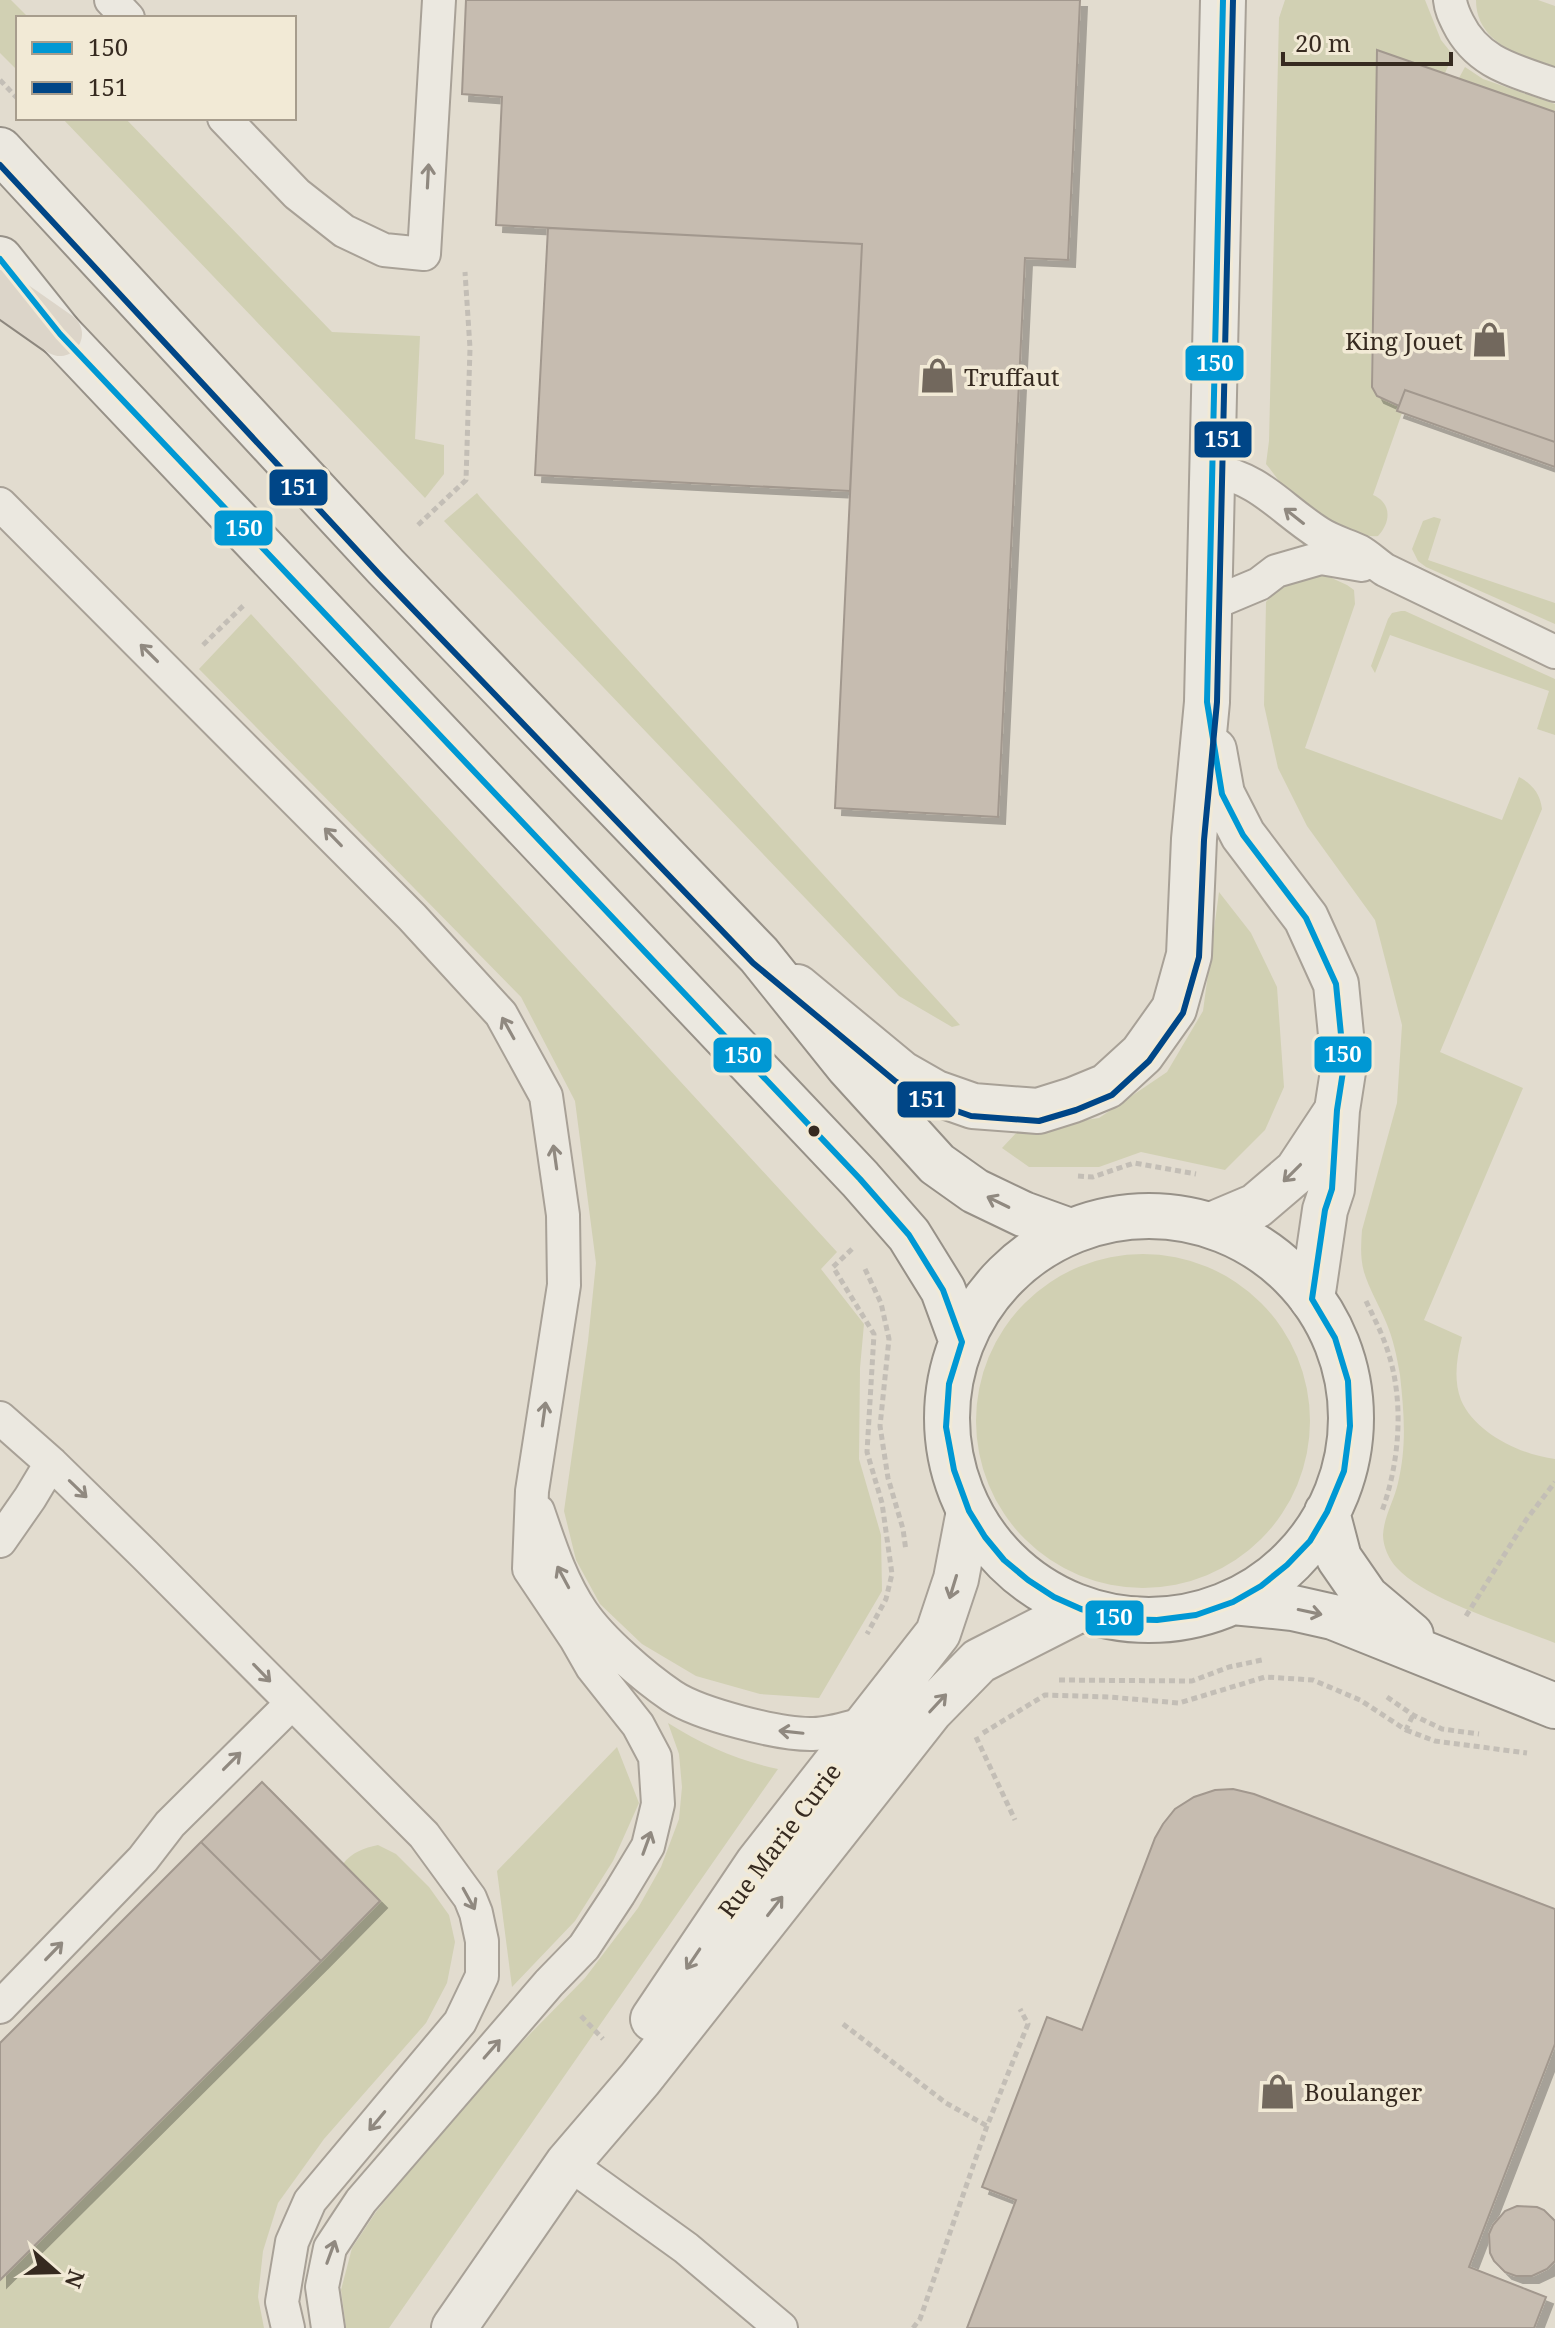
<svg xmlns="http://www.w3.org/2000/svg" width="1555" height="2328" font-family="'Noto Serif',serif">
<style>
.green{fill:#d1d0b3}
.building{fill:#c6bcb0;stroke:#a2988e;stroke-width:2;filter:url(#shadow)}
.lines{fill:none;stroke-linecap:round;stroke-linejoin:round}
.service-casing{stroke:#a8a197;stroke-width:36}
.minor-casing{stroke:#a8a197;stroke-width:48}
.secondary-casing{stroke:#979188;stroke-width:48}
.trunk-casing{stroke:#8d877e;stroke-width:48}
.path{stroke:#c3beb6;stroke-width:5;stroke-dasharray:6 4;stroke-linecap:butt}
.service{stroke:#ebe8e0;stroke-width:32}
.minor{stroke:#ebe8e0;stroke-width:44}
.secondary{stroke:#ebe8e0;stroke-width:44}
.trunk{stroke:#dcd5c9;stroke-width:44}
.bus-1-casing{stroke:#f2ead6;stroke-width:12}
.bus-2-casing{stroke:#f2ead6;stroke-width:12}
.bus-1{stroke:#0098d4;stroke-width:6}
.bus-2{stroke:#004687;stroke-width:6}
.oneway{stroke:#908980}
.bus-dot{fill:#362a20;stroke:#f2ead6;stroke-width:3}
.labels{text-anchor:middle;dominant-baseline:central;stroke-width:7;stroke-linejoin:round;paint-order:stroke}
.poi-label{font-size:24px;fill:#362a20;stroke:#f2ead6;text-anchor:start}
.street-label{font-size:24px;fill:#362a20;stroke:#f2ead6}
.line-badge{stroke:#f2ead6;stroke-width:3}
.badge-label{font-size:22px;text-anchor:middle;font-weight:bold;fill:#fff}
</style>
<defs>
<filter id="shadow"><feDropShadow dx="7" dy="7" stdDeviation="0" flood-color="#0004"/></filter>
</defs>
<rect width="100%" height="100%" fill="#e2dccf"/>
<!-- green -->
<path class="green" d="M0,0H11L29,18H18V71L0,53Z
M1285,0H1425L1441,40L1453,55L1445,73L1377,51L1371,377C1373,395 1383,400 1399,406L1397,411L1402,413L1373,495C1392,503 1391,522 1378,536C1359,539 1313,516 1298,503C1286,492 1277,477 1266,464L1269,441L1279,18Z
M1476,0H1538L1555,6V68C1521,56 1476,43 1476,0Z
M1465,67L1483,79L1555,104V112L1459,78Z
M62,118H125L332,332L420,336L415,439L444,445V474L425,498Z
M477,493L480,497L960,1025L952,1027L899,996L444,521Z
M1434,517L1441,519L1428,560L1555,603V624L1426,567L1418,561L1412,549L1423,521Z
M1314,570L1347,585L1354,590L1355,604L1305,748L1502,820L1519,777C1532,784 1540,793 1542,809L1440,1052L1523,1088L1424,1320L1462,1337C1457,1357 1453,1379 1461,1400C1475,1433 1521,1455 1555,1459V1643C1513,1626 1426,1600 1397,1568C1389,1560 1383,1546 1383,1535C1384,1516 1394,1501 1398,1483C1407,1446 1404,1412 1400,1375C1397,1357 1393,1338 1386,1322C1379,1305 1369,1289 1364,1272C1360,1258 1361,1244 1362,1230L1397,1103L1402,1025L1375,920L1307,826L1278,768L1264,705L1266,602L1285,580Z
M1401,611H1405L1555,679V735L1537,729L1549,691L1390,635L1375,673L1371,666L1388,619L1392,613Z
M251,614L837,1252L821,1269L864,1324L860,1368L859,1459L881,1535L882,1591L819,1698L760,1694L696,1676L642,1644L600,1604L576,1560L564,1511L588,1341L596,1263L575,1101L521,997L199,669Z
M1219,892L1251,933L1277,987L1284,1087L1265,1130L1225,1170L1141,1152L1099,1167H1029L1002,1148L1020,1129L1099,1118L1167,1072L1203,1011Z
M976 1421a167 167 0 1 1 334 0a167 167 0 1 1-334 0Z
M668,1723C705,1746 736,1760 778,1769L389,2328H346L341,2290L352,2248L376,2212L473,2092L585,1978L638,1908L661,1867L679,1819L682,1787L679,1754Z
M617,1747L639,1803L613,1861L575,1921L512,1987L497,1871Z
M378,1845L396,1854L429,1887L449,1915L455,1942L447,1983L426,2023L324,2139L278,2203L263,2251L258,2297L264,2328H0V2280L380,1902L343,1864C352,1852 364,1848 378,1845Z"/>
<!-- building -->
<path class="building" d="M466,0H1080L1068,260L1025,258L998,817L835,808L862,244L496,225L502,97L462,94Z
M1377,50L1555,112V442L1405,390L1399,406L1377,396L1372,387Z
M548,228L862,244L850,491L535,475Z
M1405,390L1555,442V467L1397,411Z
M262,1782L380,1901L321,1961L201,1842Z
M1233,1789L1254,1794L1555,1909V2044L1469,2267L1546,2297L1534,2328H967L1016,2200L982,2187L1047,2017L1082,2030L1155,1838L1163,1824L1175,1809L1194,1797L1215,1790Z
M201,1842L321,1961L0,2280V2043Z
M1517,2206L1537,2207L1544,2210L1555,2221V2261L1547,2269L1532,2276H1516L1505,2272L1494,2261L1490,2253L1489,2234L1493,2225L1505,2211Z"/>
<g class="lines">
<defs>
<path id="service" d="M111,0L128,18
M1450,0C1451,9 1454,15 1458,23C1478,64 1516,71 1555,85
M224,118L297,194L344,231L384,250L424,254L439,0
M1212,470C1261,479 1280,508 1319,533C1331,541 1346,545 1359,551C1368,556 1376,564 1385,570L1555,652
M0,504L412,917L501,1014L546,1096L563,1215L564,1285L532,1491L529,1569L576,1639L592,1667L638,1725L655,1757L658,1804L648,1846L619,1894L584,1947L549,1983L361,2201L330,2248L322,2287L328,2328
M1209,605L1259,584L1276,571L1321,558L1362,565
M0,1418L51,1463L145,1555L424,1835L470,1898L476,1913L482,1941V1976L460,2022L310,2201L292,2242L282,2302L288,2328
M538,1511C550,1546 561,1581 582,1612C601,1640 644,1677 672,1696C699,1714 780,1735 813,1734C831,1734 850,1727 867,1723
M0,1541L30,1498L51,1463
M0,2007L143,1859L170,1824L291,1704
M568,2163L686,2248L781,2328"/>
<path id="minor" d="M1214,750L1222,794L1243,835L1306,918L1336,984L1344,1065L1337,1110L1332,1189L1325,1210L1312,1299
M797,987L901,1073L936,1093L973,1106L1038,1111L1073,1100L1107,1086L1142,1054L1174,1009L1189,955L1194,839L1207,702L1223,0
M1211,1225L1256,1206L1297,1171L1336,1112
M653,2019L758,1863L938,1633L956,1579L969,1511
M454,2328L568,2163L640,2079L931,1710L979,1661L1081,1609"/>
<path id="secondary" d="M0,150L386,567L759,955L848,1066L937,1164L975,1191L1023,1214L1070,1231
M0,259L60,334L860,1179L909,1235L943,1290L962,1342
M947 1418a202 202 0 1 1 404 0a202 202 0 1 1-404 0Z
M1327,1512L1339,1558L1366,1597L1411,1635
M1233,1602L1293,1608L1333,1617L1555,1706"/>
<path id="trunk" d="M0,292L60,334"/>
</defs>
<!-- service casing -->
<use href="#service" class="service-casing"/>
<!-- minor casing -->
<use href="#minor" class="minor-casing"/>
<!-- secondary casing -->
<use href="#secondary" class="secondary-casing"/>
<!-- trunk casing -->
<use href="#trunk" class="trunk-casing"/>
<!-- path -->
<path class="path" d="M0,80L18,99
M418,525L466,480L470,348L465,272
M203,645L245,604
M1078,1176L1093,1177L1134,1163L1196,1174
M852,1249L833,1267L874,1334L867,1452L882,1503L892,1574L886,1599L867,1634
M865,1269L881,1303L889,1339L880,1426L888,1478L903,1529L906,1551
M1366,1301C1373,1316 1381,1331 1386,1346C1405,1398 1400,1461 1382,1511
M1466,1616L1526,1520L1555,1482
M1059,1680L1192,1681L1229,1667L1262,1660
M1387,1697L1413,1715L1442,1729L1479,1734
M1406,1730L1435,1741L1527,1753
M983,1733L1045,1695L1109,1697L1179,1703L1265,1677L1313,1680L1360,1700L1406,1730L1413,1715
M976,1737L1015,1820
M581,2016L603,2039
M843,2024L946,2103L987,2126
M913,2328L920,2319L987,2126L1028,2024L1020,2009"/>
<!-- service -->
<use href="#service" class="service"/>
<!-- minor -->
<use href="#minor" class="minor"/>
<!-- secondary -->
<use href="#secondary" class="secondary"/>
<!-- trunk -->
<use href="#trunk" class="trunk"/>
<defs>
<path id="bus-1" d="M0,259L60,334L860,1179L909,1235L943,1290L962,1342L949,1384L946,1427L954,1470L969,1511L985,1537L1004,1560L1028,1580L1054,1597L1081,1609L1119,1619L1157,1620L1196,1615L1233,1602L1261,1586L1287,1565L1310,1541L1327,1512L1344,1471L1350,1426L1348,1381L1335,1338L1312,1299L1325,1210L1332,1189L1337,1110L1344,1065L1336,984L1306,918L1243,835L1222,794L1207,702L1223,0"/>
<path id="bus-2" d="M0,165L379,574L753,963L895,1081L931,1102L971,1116L1039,1121L1076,1110L1112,1095L1149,1061L1183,1013L1199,957L1204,840L1217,702L1233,0"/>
</defs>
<!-- bus-1 casing -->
<use href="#bus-1" class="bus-1-casing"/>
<!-- bus-2 casing -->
<use href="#bus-2" class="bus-2-casing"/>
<!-- bus-1 -->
<use href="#bus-1" class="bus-1"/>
<!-- bus-2 -->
<use href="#bus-2" class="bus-2"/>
</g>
<!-- one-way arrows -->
<defs><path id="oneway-shaft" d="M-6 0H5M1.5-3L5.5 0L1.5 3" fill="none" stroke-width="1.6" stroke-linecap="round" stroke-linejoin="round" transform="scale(2)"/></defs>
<g class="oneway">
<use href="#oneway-shaft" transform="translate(428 176) rotate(-87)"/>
<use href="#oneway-shaft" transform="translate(1294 516) rotate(-142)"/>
<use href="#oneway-shaft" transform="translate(149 653) rotate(-135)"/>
<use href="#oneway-shaft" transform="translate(333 837) rotate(-134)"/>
<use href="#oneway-shaft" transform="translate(508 1028) rotate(-119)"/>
<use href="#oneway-shaft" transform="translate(555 1157) rotate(-98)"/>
<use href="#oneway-shaft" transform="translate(1292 1173) rotate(135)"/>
<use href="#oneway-shaft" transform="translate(998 1202) rotate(-154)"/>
<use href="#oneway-shaft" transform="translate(544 1414) rotate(-82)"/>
<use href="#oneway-shaft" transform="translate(78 1489) rotate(44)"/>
<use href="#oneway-shaft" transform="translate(563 1577) rotate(-118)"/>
<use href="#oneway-shaft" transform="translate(953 1587) rotate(107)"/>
<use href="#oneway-shaft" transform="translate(1310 1612) rotate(12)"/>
<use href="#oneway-shaft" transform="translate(262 1673) rotate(46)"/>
<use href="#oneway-shaft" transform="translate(938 1703) rotate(-47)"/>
<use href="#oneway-shaft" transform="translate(791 1732) rotate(-174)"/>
<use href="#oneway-shaft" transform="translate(232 1761) rotate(-45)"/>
<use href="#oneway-shaft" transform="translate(647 1843) rotate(-70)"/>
<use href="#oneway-shaft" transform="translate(469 1899) rotate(61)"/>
<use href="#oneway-shaft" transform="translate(775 1906) rotate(-52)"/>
<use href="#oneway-shaft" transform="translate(54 1951) rotate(-46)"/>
<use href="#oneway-shaft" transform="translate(693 1959) rotate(124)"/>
<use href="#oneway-shaft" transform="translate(492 2049) rotate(-49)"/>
<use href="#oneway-shaft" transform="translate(377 2121) rotate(130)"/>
<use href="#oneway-shaft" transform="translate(331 2252) rotate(-70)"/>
</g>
<!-- icons -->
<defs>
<symbol id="shop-bare" viewBox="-9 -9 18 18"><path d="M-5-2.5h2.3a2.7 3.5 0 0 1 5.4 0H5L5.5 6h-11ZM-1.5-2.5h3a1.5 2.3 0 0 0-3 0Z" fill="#72685d" stroke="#f2ead6" stroke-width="2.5" paint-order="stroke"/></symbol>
</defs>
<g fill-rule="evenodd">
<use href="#shop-bare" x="1464" y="314" width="51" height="51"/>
<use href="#shop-bare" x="912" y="350" width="51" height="51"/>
<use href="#shop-bare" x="1252" y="2066" width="51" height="51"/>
</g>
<!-- markers -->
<circle class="bus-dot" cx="814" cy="1131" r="7"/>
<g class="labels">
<!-- poi labels -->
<g class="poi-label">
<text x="1463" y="340" text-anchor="end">King Jouet</text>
<text x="964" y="376">Truffaut</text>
<text x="1304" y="2091">Boulanger</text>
</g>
<!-- street labels -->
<g class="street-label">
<text transform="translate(779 1840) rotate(-53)">Rue Marie Curie</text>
</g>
</g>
<g class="line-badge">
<rect x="1184" y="344" width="61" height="38" rx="8" fill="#0098d4"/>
<rect x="1193" y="420" width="60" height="39" rx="8" fill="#004687"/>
<rect x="268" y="468" width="61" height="39" rx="8" fill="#004687"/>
<rect x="213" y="509" width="61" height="38" rx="8" fill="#0098d4"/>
<rect x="1313" y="1035" width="60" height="39" rx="8" fill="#0098d4"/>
<rect x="712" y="1036" width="61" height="38" rx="8" fill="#0098d4"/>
<rect x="896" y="1080" width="61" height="39" rx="8" fill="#004687"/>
<rect x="1084" y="1599" width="61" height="38" rx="8" fill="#0098d4"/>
</g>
<g class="badge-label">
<text x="1215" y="371">150</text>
<text x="1223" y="447">151</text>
<text x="299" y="495">151</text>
<text x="244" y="536">150</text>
<text x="1343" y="1062">150</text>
<text x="743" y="1063">150</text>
<text x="927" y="1107">151</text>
<text x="1114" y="1625">150</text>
</g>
<!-- legend -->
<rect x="16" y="16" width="280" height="104" fill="#f2ead6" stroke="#a79d8d" stroke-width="2"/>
<rect x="32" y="42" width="40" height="12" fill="#0098d4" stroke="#a79d8d" stroke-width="2"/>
<text x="88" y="56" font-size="24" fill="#362a20">150</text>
<rect x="32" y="82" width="40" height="12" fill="#004687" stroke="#a79d8d" stroke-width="2"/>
<text x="88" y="96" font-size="24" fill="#362a20">151</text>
<!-- north arrow -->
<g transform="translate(56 2272) rotate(110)" stroke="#f2ead6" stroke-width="6" paint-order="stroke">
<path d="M0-6L14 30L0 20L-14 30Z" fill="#362a20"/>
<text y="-12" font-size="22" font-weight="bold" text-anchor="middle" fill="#362a20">N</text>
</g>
<!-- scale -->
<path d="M1283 52v12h168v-12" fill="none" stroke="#362a20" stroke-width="4"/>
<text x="1295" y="52" font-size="24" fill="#362a20" stroke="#f2ead6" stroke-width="6" paint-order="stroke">20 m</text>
</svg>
